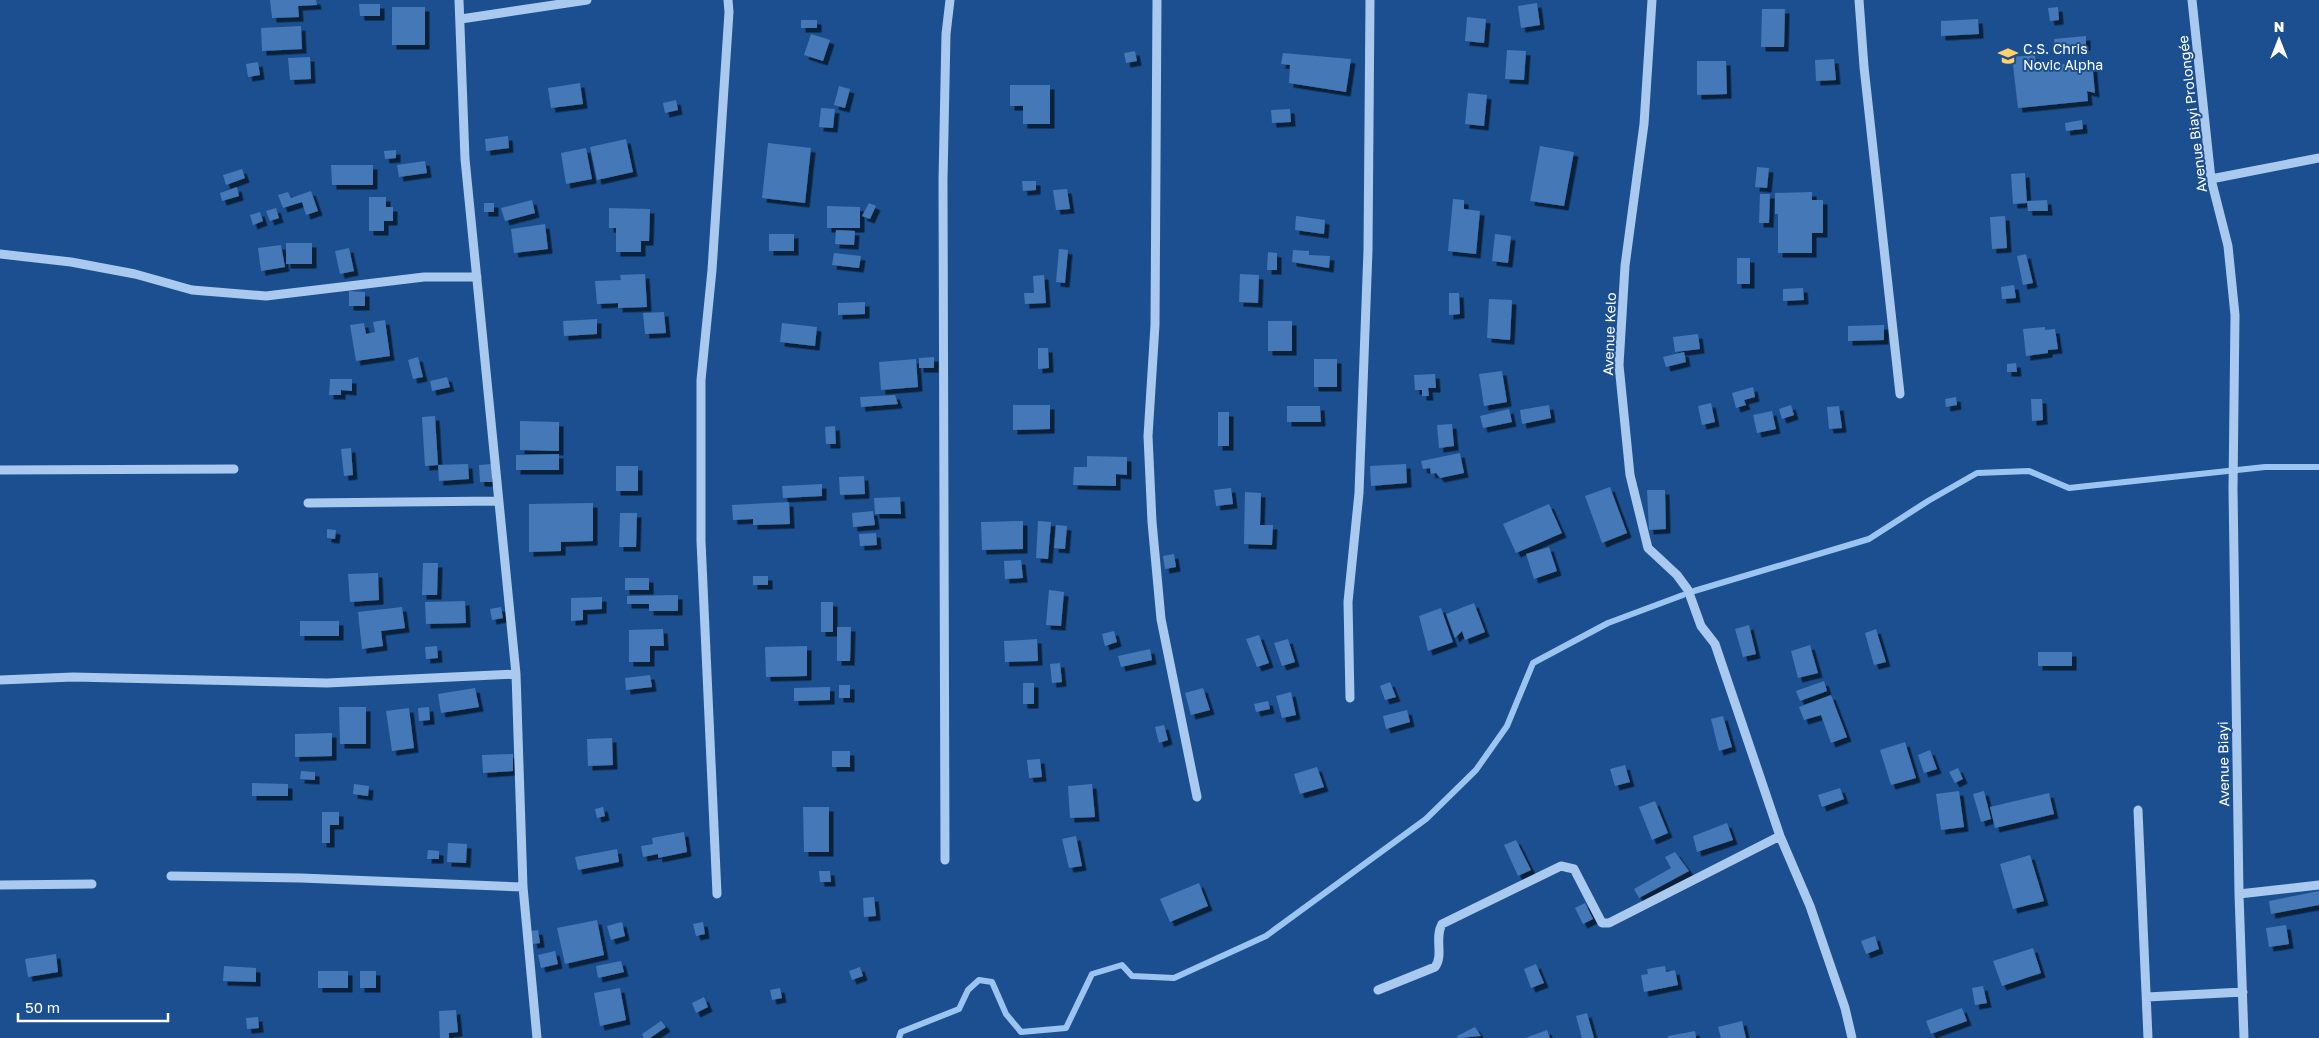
<svg xmlns="http://www.w3.org/2000/svg" width="2319" height="1038" font-family="'Golos Text',sans-serif">
<style>
.lines{fill:none;stroke-linecap:round;stroke-linejoin:round}
.stream{stroke:#9cc4f0;stroke-width:6}
.building{fill:#4478b7;filter:url(#shadow)}
.minor{stroke:#a9c9ee;stroke-width:9}
.labels{text-anchor:middle;dominant-baseline:central;stroke-width:4;stroke-linejoin:round;paint-order:stroke}
.poi-label{font-size:14px;fill:#fff;stroke:#1b4f8f;text-anchor:start}
.street-label{font-size:14px;fill:#fff;stroke:#1b4f8f}
</style>
<defs>
<filter id="shadow"><feDropShadow dx="4.5" dy="4.5" stdDeviation="0" flood-color="#0009"/></filter>
</defs>
<rect width="100%" height="100%" fill="#1b4f8f"/>
<g class="lines">
<!-- stream -->
<path class="stream" d="M1694,591L1869,539L1928,501L1977,473L2029,471L2069,488L2265,467H2319
M899,1038L901,1032L959,1009L968,990L979,980L992,982L1006,1014L1021,1032L1066,1028L1092,974L1122,965L1132,976L1174,978L1266,936L1426,819L1476,770L1507,726L1533,663L1608,623L1683,595"/>
</g>
<!-- building -->
<path class="building" d="M270,0H316L317,5L298,6L299,17L272,18Z
M1537,3L1540,25L1521,28L1518,6Z
M359,4H380V16H360Z
M392,7H425V45H392Z
M2058,7L2059,20L2050,21L2048,8Z
M1762,9H1785L1784,47H1761Z
M1467,17L1486,19L1484,43L1465,41Z
M1978,19L1979,34L1941,36V21Z
M801,20H817V28H801Z
M301,26L302,49L262,51L261,28Z
M811,34L830,40L823,61L804,55Z
M2086,36V46L2055,49L2054,39Z
M1507,50L1526,51L1524,80L1505,79Z
M1135,51L1137,61L1126,63L1124,53Z
M1283,53L1351,59L1346,92L1289,83L1290,65L1281,64Z
M2035,55L2036,67L2092,61L2095,93L2087,91L2088,101L2018,108L2012,57Z
M310,57L311,79L290,80L288,58Z
M1834,59L1836,80L1816,81L1815,60Z
M1697,61H1726L1727,94L1697,95Z
M258,62L260,75L248,77L246,64Z
M580,83L583,104L551,108L548,88Z
M1010,85H1050V124H1023V106H1010Z
M839,86L850,89L845,108L834,105Z
M1468,93L1487,95L1484,126L1465,124Z
M676,100L678,110L665,113L663,103Z
M821,108L835,109L833,128L819,127Z
M1290,109L1291,122L1272,123L1271,110Z
M2082,120L2083,129L2066,131L2065,123Z
M508,136L509,148L486,151L485,139Z
M626,139L633,172L597,180L590,147Z
M768,143L811,148L805,203L762,198Z
M1540,146L1574,152L1564,206L1530,201Z
M586,148L592,179L566,184L561,153Z
M396,150V158L385,159L384,151Z
M425,161L427,173L399,177L397,165Z
M331,165H373V185H332Z
M1757,167L1769,168L1767,188L1755,187Z
M242,169L245,178L226,185L223,175Z
M2025,173L2027,203L2013,204L2011,174Z
M1022,181H1036V190L1023,191Z
M237,187L239,196L222,201L220,193Z
M1067,189L1070,209L1056,210L1053,190Z
M311,191L318,211L306,215L302,202L283,208L278,195L288,192L291,198Z
M1812,192V200H1823V233H1812V253H1778V214H1775V193Z
M1760,194H1770L1769,223H1759Z
M369,197H386V207H393V221H384V231H369Z
M1453,199L1464,200V209L1480,211L1476,254L1448,251Z
M532,200L535,213L505,221L501,208Z
M2047,200L2048,211H2028L2027,201Z
M484,203H494V212H484Z
M869,203L876,206L870,219L862,216Z
M827,206L860,207V228H827Z
M276,208L279,218L270,221L266,211Z
M609,208L650,209L649,241H641V252H616V228H609Z
M260,212L263,221L253,225L250,215Z
M1296,216L1325,220L1324,234L1295,230Z
M2005,216L2007,248L1992,249L1990,217Z
M545,224L548,249L514,253L511,229Z
M836,230L855,231L854,245L835,244Z
M769,234H794V251H769Z
M1495,234L1511,236L1508,263L1492,261Z
M286,243H312V264H286Z
M281,245L285,267L261,271L258,248Z
M349,248L354,271L340,274L335,251Z
M1059,249L1068,250L1065,283L1056,282Z
M1293,250L1309,251V255L1330,256L1329,268L1292,262Z
M1268,252L1277,253V270H1267Z
M834,253L861,256L859,268L832,265Z
M2026,254L2033,283L2023,285L2017,256Z
M1737,258H1750V284H1737Z
M645,274L647,307L618,308V303L597,304L595,281L621,280L620,275Z
M1240,274L1259,275L1258,303L1239,302Z
M1044,275L1046,303L1025,304L1024,293H1034L1033,276Z
M2014,285L2016,298L2002,299L2001,287Z
M1803,288L1804,300L1783,301V289Z
M349,291L365,292V306H349Z
M1449,293H1459L1460,314L1449,315Z
M1489,299L1512,300L1510,340L1487,338Z
M865,302V314L838,315V303Z
M664,312L666,333L645,334L643,313Z
M597,319V334L564,336L563,321Z
M385,320L390,356L356,361L350,325L364,323L366,334L375,332L373,322Z
M1268,321H1292V351H1268Z
M782,323L817,327L815,346L780,342Z
M1884,325V340L1848,341V326Z
M2045,327V330L2055,329L2058,349L2048,350V353L2026,356L2023,329Z
M1698,334L1700,349L1675,352L1673,337Z
M1038,348H1048L1049,368L1038,369Z
M1684,352L1686,362L1666,367L1663,357Z
M418,357L423,377L413,379L408,360Z
M934,357V368H919V358Z
M916,359L918,387L881,390L879,362Z
M1314,359H1337V387H1314Z
M2016,363L2017,372H2007V364Z
M1502,371L1507,402L1484,406L1479,374Z
M1435,374L1436,388H1428L1429,396H1422V390H1415L1414,375Z
M447,377L450,387L432,391L430,381Z
M330,379H352V391L341,390V395H329Z
M1753,387L1755,397L1744,400L1746,405L1736,408L1732,393Z
M895,395L898,404L861,407L860,397Z
M1956,397L1957,405L1946,407L1945,399Z
M2031,399H2042L2043,420L2032,421Z
M1711,403L1715,422L1702,425L1698,406Z
M1013,405H1050V429L1013,430Z
M1549,405L1551,418L1522,424L1520,410Z
M1791,405L1794,415L1782,419L1779,409Z
M1287,406H1320L1321,422H1287Z
M1839,406L1842,428L1829,429L1827,407Z
M1509,409L1512,422L1483,428L1480,416Z
M1772,411L1776,429L1757,433L1753,415Z
M1218,412H1229V446H1218Z
M435,416L438,465L425,466L422,417Z
M520,421L559,422V451L520,450Z
M1452,424L1454,446L1439,448L1437,425Z
M835,426L836,444H826L825,427Z
M351,448L353,475L344,476L341,449Z
M1460,453L1464,473L1440,478L1436,473L1431,474L1430,468L1423,469L1421,461Z
M559,454V470H516V455Z
M1087,456L1127,457V475L1116,474V486L1073,485L1074,467H1087Z
M468,464L469,479L439,481L438,465Z
M492,464V482H480L479,465Z
M1406,464L1407,483L1371,486L1370,466Z
M616,466H638V491H616Z
M864,476L865,494L840,495L839,477Z
M822,484V496L783,498L782,486Z
M1610,487L1627,533L1602,543L1585,496Z
M1231,488L1233,504L1216,506L1214,490Z
M1647,490H1665L1666,529L1649,530Z
M1245,492L1261,493L1260,525H1273L1272,545L1244,544Z
M900,497L901,514H875L874,498Z
M789,502L790,524L753,525V519L733,520L732,505Z
M593,503V541L561,542V551L529,552V504Z
M1549,504L1562,533L1516,553L1503,524Z
M873,511L875,525L853,527L852,513Z
M620,513H637L636,547H619Z
M1023,521V549L982,550L981,522Z
M1038,521L1051,522L1048,559L1036,558Z
M1056,525L1067,526L1065,549L1054,548Z
M327,529L336,530L335,539L327,538Z
M876,533L877,545L860,546L859,534Z
M1549,547L1557,571L1534,579L1526,554Z
M1174,554L1176,567L1165,569L1163,556Z
M1021,560L1023,578L1005,579L1004,561Z
M423,563H438L437,595H422Z
M378,573L379,600L350,602L348,574Z
M753,576H768V585H753Z
M625,578H649V590H625Z
M1049,590L1064,592L1061,626L1046,625Z
M678,595V611H649V604H627V596Z
M602,597V609L583,610V620L571,621V598Z
M465,601L466,623L426,624L425,602Z
M821,602H833V632H821Z
M1474,603L1485,632L1465,640L1462,631L1455,638L1446,614Z
M402,607L405,628L381,631L383,646L362,649L358,612Z
M501,607L503,618L492,620L490,609Z
M1441,608L1453,642L1428,651L1419,616Z
M300,621H339V636H300Z
M1749,625L1756,654L1743,657L1735,629Z
M837,627H851L850,661H837Z
M663,629L664,646H650V662H629V630Z
M1876,629L1886,662L1874,665L1865,633Z
M1114,631L1117,642L1105,646L1102,634Z
M1259,635L1269,663L1257,667L1246,639Z
M1037,639L1038,661L1005,662L1004,641Z
M1288,639L1295,662L1282,666L1274,643Z
M1810,645L1818,673L1798,678L1791,651Z
M437,646L438,658L426,659L425,647Z
M807,646V676L766,677L765,647Z
M1150,649L1152,660L1121,667L1118,656Z
M2038,652H2072V666H2038Z
M1060,663L1062,682L1052,683L1050,664Z
M650,675L652,687L626,690L625,678Z
M1824,681L1827,691L1800,701L1796,691Z
M1390,682L1396,697L1385,700L1380,686Z
M1023,683H1034V704H1023Z
M839,685H850V698H839Z
M830,687V700L794,701V688Z
M475,688L479,707L441,713L438,694Z
M1203,688L1210,710L1191,715L1185,693Z
M1291,692L1296,715L1282,718L1276,696Z
M1831,695L1847,737L1831,743L1821,715L1804,720L1799,707Z
M1268,701L1270,709L1256,712L1254,704Z
M339,707H366V744H340Z
M429,707L430,720L419,721L418,708Z
M409,708L414,748L392,751L386,711Z
M1407,710L1410,722L1386,729L1383,716Z
M1723,716L1732,747L1719,751L1711,719Z
M1164,725L1168,740L1159,743L1155,727Z
M332,733V756L295,757V734Z
M612,738L613,765L588,766L587,739Z
M1905,742L1916,778L1891,785L1880,750Z
M1930,750L1937,769L1924,773L1918,755Z
M832,751H850V767H832Z
M513,754V771L483,773L482,755Z
M1040,759L1042,777L1029,778L1027,760Z
M1625,765L1630,782L1615,786L1610,769Z
M1317,767L1324,787L1300,794L1294,774Z
M1958,768L1963,779L1955,783L1949,772Z
M301,771L315,772V780L300,779Z
M252,783L288,784V796H252Z
M354,784L369,786L368,796L353,794Z
M1092,784L1095,817L1070,818L1068,786Z
M1840,788L1844,799L1822,807L1818,795Z
M1959,791L1964,827L1941,830L1936,794Z
M1984,791L1991,819L1981,822L1973,794Z
M2049,793L2054,814L1995,828L1990,807Z
M1655,801L1668,833L1652,840L1639,807Z
M603,807L605,816L597,818L595,809Z
M803,807H829V852H804Z
M322,812H339V825H330V843H322Z
M1727,823L1733,840L1697,852L1693,836Z
M684,832L687,852L658,858V854L643,857L641,846L653,844L652,838Z
M1076,836L1082,866L1069,868L1062,839Z
M1516,840L1531,870L1518,876L1504,845Z
M448,843L467,844L466,863L447,862Z
M617,849L619,862L578,870L575,857Z
M428,850L439,851V859H427Z
M1675,852L1689,871L1639,898L1634,889L1671,868L1665,857Z
M2030,855L2044,901L2013,909L2000,864Z
M819,871H830L831,882H820Z
M1199,883L1208,906L1170,922L1160,899Z
M2319,891V905L2271,914L2269,901Z
M874,897L876,916L864,917L863,898Z
M1585,903L1593,919L1583,924L1575,908Z
M597,920L604,955L565,964L557,928Z
M622,922L625,936L611,940L607,926Z
M703,922L705,934L696,936L693,924Z
M2286,925L2289,944L2269,947L2266,928Z
M538,930L540,943L533,944L531,931Z
M1875,936L1879,949L1866,954L1861,941Z
M2033,948L2041,973L2002,986L1993,961Z
M555,951L558,964L541,968L538,955Z
M56,954L58,972L28,977L25,959Z
M621,961L624,972L598,978L596,966Z
M1536,964L1544,983L1531,988L1524,969Z
M224,966L256,968V982L223,981Z
M1665,966L1666,972L1675,970L1678,985L1644,992L1641,975L1648,974L1647,969Z
M860,967L863,976L852,980L849,971Z
M318,971H348V988H318Z
M360,971H376V988H360Z
M1983,986L1987,1003L1975,1005L1972,988Z
M620,988L626,1020L600,1026L594,993Z
M780,988L782,998L772,1000L770,990Z
M704,997L708,1007L696,1013L692,1003Z
M1962,1008L1967,1021L1931,1034L1926,1021Z
M456,1010L458,1032L449,1033V1038H440L439,1011Z
M1587,1013L1594,1038H1582L1576,1016Z
M258,1017L259,1028L247,1029L246,1018Z
M661,1021L666,1027L650,1038H644L642,1034Z
M1742,1021L1746,1038H1721L1718,1027Z
M1475,1027L1481,1036L1458,1038L1457,1036Z
M1547,1030L1550,1038H1525Z
M1695,1031L1696,1038H1668V1036Z"/>
<g class="lines">
<!-- minor -->
<path class="minor" d="M459,0L465,159L516,674L523,887L537,1038
M1157,0L1155,325L1148,436L1152,522L1161,619L1197,797
M1652,0L1644,124L1625,266L1619,365L1630,475L1648,548L1677,575L1688,590L1701,626L1715,644L1780,836L1810,906L1845,1008L1852,1038
M1859,0L1864,67L1900,394
M2192,0L2211,179L2228,246L2235,315L2233,489L2239,894L2244,1038
M461,19L587,0
M2211,179L2319,158
M0,254L71,262L135,274L192,290L266,296L424,277H477
M0,470L234,469
M308,503L498,501
M0,680L73,677L327,683L516,674
M1350,698L1348,602L1359,493L1368,250L1370,0
M2138,810L2148,1038
M945,860L943,180L946,34L950,0
M171,876L301,878L523,887
M0,885L92,884
M717,894L701,541V380L712,270L729,12L728,0
M2239,894L2319,885
M1378,990L1435,967C1444,955 1434,938 1442,924L1561,866L1574,869L1602,923H1609L1780,836
M2147,997L2243,992"/>
</g>
<!-- icons -->
<defs>
<symbol id="school-bare" viewBox="-9 -9 18 18"><path d="M0-5L7-2L0 1L-7-2ZM-4 1L0 2.5L4 1V4Q0 6-4 4Z" fill="#ffd166" stroke="#1b4f8f" stroke-width="2.5" paint-order="stroke"/></symbol>
</defs>
<g fill-rule="evenodd">
<use href="#school-bare" x="1994" y="42" width="28" height="28"/>
</g>
<g class="labels">
<!-- poi labels -->
<g class="poi-label">
<text x="2023" y="48">C.S. Chris<tspan x="2023" dy="16">Novic Alpha</tspan></text>
</g>
<!-- street labels -->
<g class="street-label">
<text transform="translate(2192 114) rotate(-97)">Avenue Biayi Prolongée</text>
<text transform="translate(1609 334) rotate(-88)">Avenue Kelo</text>
<text transform="translate(2223 764) rotate(-91)">Avenue Biayi</text>
</g>
</g>
<!-- north arrow -->
<g transform="translate(2279 40)" stroke="#1b4f8f" stroke-width="4" paint-order="stroke">
<path d="M0-4L9 19L0 12L-9 19Z" fill="#ffffff"/>
<text y="-8" font-size="14" font-weight="bold" text-anchor="middle" fill="#ffffff">N</text>
</g>
<!-- scale -->
<path d="M18 1013v8h150v-8" fill="none" stroke="#ffffff" stroke-width="2.5"/>
<text x="25" y="1013" font-size="15" fill="#ffffff" stroke="#1b4f8f" stroke-width="4" paint-order="stroke">50 m</text>
</svg>
